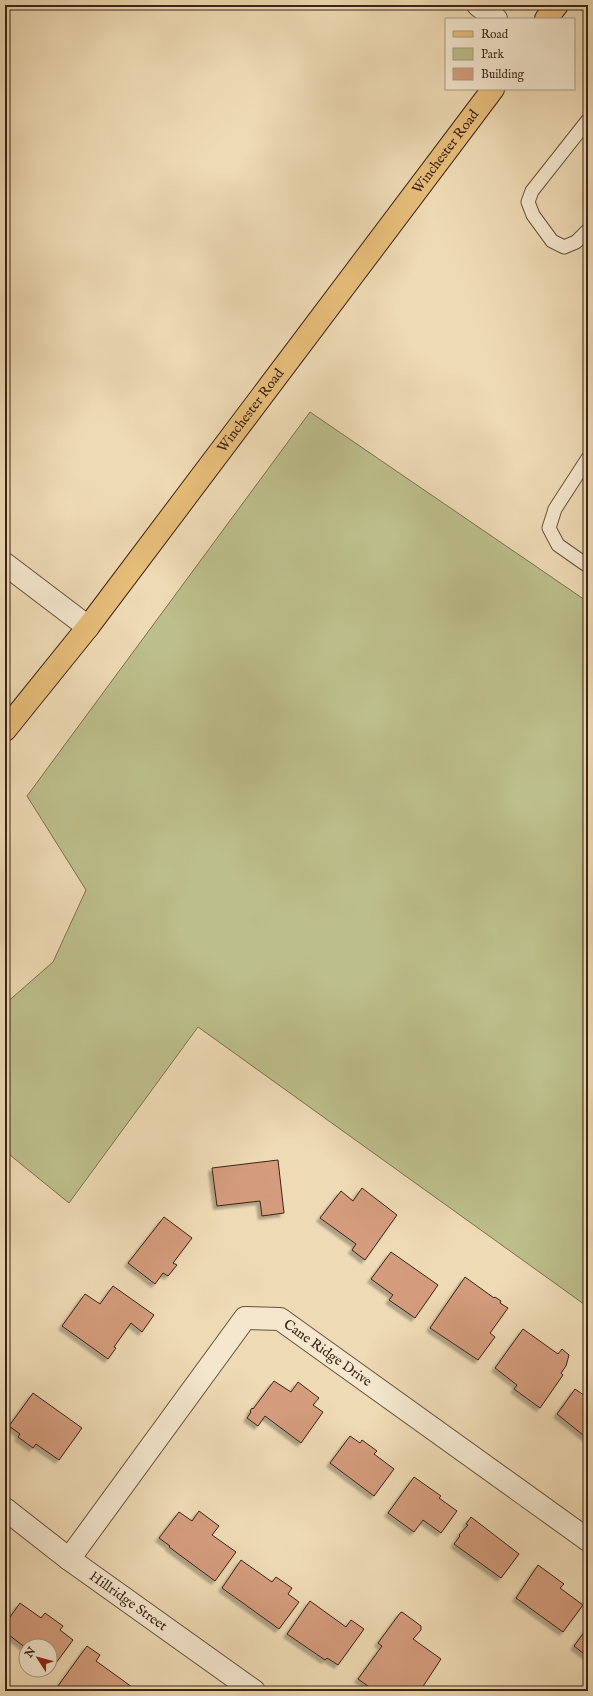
<svg xmlns="http://www.w3.org/2000/svg" width="593" height="1696" font-family="'IM FELL English',serif">
<style>
.green{fill:#bcbe8b;stroke:#7c7150}
.building{fill:#d49c7d;stroke:#3b2414;filter:url(#shadow)}
.lines{fill:none;stroke-linecap:round;stroke-linejoin:round}
.lane-casing{stroke:#68523c;stroke-width:15}
.street-casing{stroke:#68523c;stroke-width:24}
.primary-casing{stroke:#3b2414;stroke-width:24}
.lane{stroke:#f4e7ce;stroke-width:13}
.street{stroke:#f4e7ce;stroke-width:22}
.primary{stroke:#e7bd7a;stroke-width:22}
.labels{text-anchor:middle;dominant-baseline:central;stroke-width:4;stroke-linejoin:round;paint-order:stroke}
.street-label{font-size:14px;fill:#3b2414;stroke:#f4e7ce}
</style>
<defs>
<filter id="shadow"><feDropShadow dx="-3.5" dy="3.5" stdDeviation="1" flood-color="#0004"/></filter>
</defs>
<rect width="100%" height="100%" fill="#eedab4"/>
<filter id="stains"><feTurbulence type="fractalNoise" baseFrequency=".005" numOctaves="4"/><feColorMatrix values="0 0 0 0 .2 0 0 0 0 .09 0 0 0 0 .02 0 0 0 .5 -.17"/></filter>
<radialGradient id="worn" r=".72"><stop offset=".6" stop-color="#630" stop-opacity="0"/><stop offset="1" stop-color="#630" stop-opacity=".3"/></radialGradient>
<!-- green -->
<path class="green" d="M310,412L588,602V1307L198,1027L69,1203L5,1151V1004L53,962L86,890L27,796Z"/>
<!-- building -->
<path class="building" d="M278,1160L284,1213L262,1216L260,1201L217,1206L212,1168Z
M362,1188L397,1215L365,1260L352,1250L356,1244L320,1218L341,1191L353,1201Z
M164,1217L192,1238L173,1263L177,1265L168,1276L163,1273L155,1284L128,1263Z
M391,1252L438,1285L415,1318L389,1300L393,1295L371,1279Z
M465,1277L494,1298L495,1297L501,1301L500,1303L508,1308L490,1333L495,1337L478,1360L430,1328Z
M113,1286L154,1315L142,1332L131,1323L114,1347L116,1348L108,1359L62,1326L85,1294L100,1304Z
M523,1329L558,1354L562,1349L569,1355L566,1366L561,1373L563,1375L540,1408L514,1389L517,1385L495,1368Z
M274,1381L291,1392L298,1382L319,1398L313,1405L323,1412L301,1443L265,1416L258,1426L247,1418L251,1412L250,1411L252,1408L253,1409Z
M575,1389L588,1398V1439L557,1414Z
M33,1393L82,1428L59,1460L36,1444L33,1448L18,1437L20,1434L9,1426Z
M350,1436L360,1443L362,1440L377,1451L374,1454L394,1469L374,1496L330,1463Z
M414,1477L441,1496L439,1498L457,1511L441,1533L423,1520L414,1532L388,1513Z
M199,1511L219,1526L212,1535L236,1552L215,1581L169,1547L170,1546L159,1538L179,1512L192,1521Z
M471,1517L519,1554L501,1578L454,1544L460,1536L459,1535L468,1525L466,1524Z
M241,1560L272,1582L276,1577L292,1588L288,1594L299,1602L279,1629L222,1588Z
M538,1565L564,1584L560,1588L583,1605L563,1632L516,1598Z
M310,1601L346,1627L351,1620L364,1629L338,1665L327,1658L325,1660L287,1634Z
M20,1603L41,1618L45,1613L63,1626L60,1630L73,1640L53,1667L50,1665V1646H26V1648L5,1632V1624Z
M402,1612L421,1626V1630L413,1639L441,1659L420,1691H375L358,1679L382,1646L378,1643L400,1613Z
M588,1627V1657L574,1646Z
M87,1646L100,1655L96,1661L132,1687L129,1691H65L58,1686Z"/>
<g class="lines">
<defs>
<path id="lane" d="M588,120L532,191L528,202L533,215L552,241L564,247L576,242L588,230
M588,458L555,509L549,528L558,545L588,566"/>
<g id="street">
<path d="M478,5L496,19"/>
<path d="M5,564L88,627"/>
<path id="s1" d="M5,1509L69,1559L254,1691"/>
<path id="s2" d="M69,1559L245,1318L280,1319L588,1540"/>
</g>
<g id="primary">
<path d="M546,19L557,5"/>
<path id="s3" d="M5,730L88,627L493,89"/>
</g>
</defs>
<!-- lane casing -->
<use href="#lane" class="lane-casing"/>
<!-- street casing -->
<use href="#street" class="street-casing"/>
<!-- primary casing -->
<use href="#primary" class="primary-casing"/>
<!-- lane -->
<use href="#lane" class="lane"/>
<!-- street -->
<use href="#street" class="street"/>
<!-- primary -->
<use href="#primary" class="primary"/>
</g>
<g class="labels">
<!-- street labels -->
<g class="street-label">
<text stroke="none"><textPath href="#s3" startOffset="727">Winchester Road</textPath></text>
<text stroke="none"><textPath href="#s3" startOffset="403">Winchester Road</textPath></text>
<text stroke="none"><textPath href="#s2" startOffset="392">Cane Ridge Drive</textPath></text>
<text stroke="none"><textPath href="#s1" startOffset="154">Hillridge Street</textPath></text>
</g>
</g>
<!-- margin -->
<rect width="593" height="1696" fill="none" stroke="#eedab4" stroke-width="20"/>
<rect x="6" y="6" width="581" height="1684" fill="none" stroke="#3b2414" stroke-width="2"/>
<rect x="10" y="10" width="573" height="1676" fill="none" stroke="#3b2414"/>
<!-- legend -->
<rect x="445" y="18" width="130" height="72" fill="#f4e7ce" stroke="#aa9984"/>
<rect x="453" y="31" width="20" height="6" fill="#e7bd7a" stroke="#aa9984"/>
<text x="481" y="38" font-size="12" fill="#3b2414">Road</text>
<rect x="453" y="48" width="20" height="12" fill="#bcbe8b" stroke="#aa9984"/>
<text x="481" y="58" font-size="12" fill="#3b2414">Park</text>
<rect x="453" y="68" width="20" height="12" fill="#d49c7d" stroke="#aa9984"/>
<text x="481" y="78" font-size="12" fill="#3b2414">Building</text>
<!-- north arrow -->
<g transform="translate(38 1658) rotate(306)"><circle r="19" fill="#f4e7ce" stroke="#aa9984"/>
<path d="M0-3L7 15L0 10L-7 15Z" fill="#8f2418"/>
<text y="-6" font-size="11" font-weight="bold" text-anchor="middle" fill="#3b2414">N</text>
</g>
<rect width="100%" height="100%" filter="url(#stains)"/>
<rect width="100%" height="100%" fill="url(#worn)"/>
</svg>
